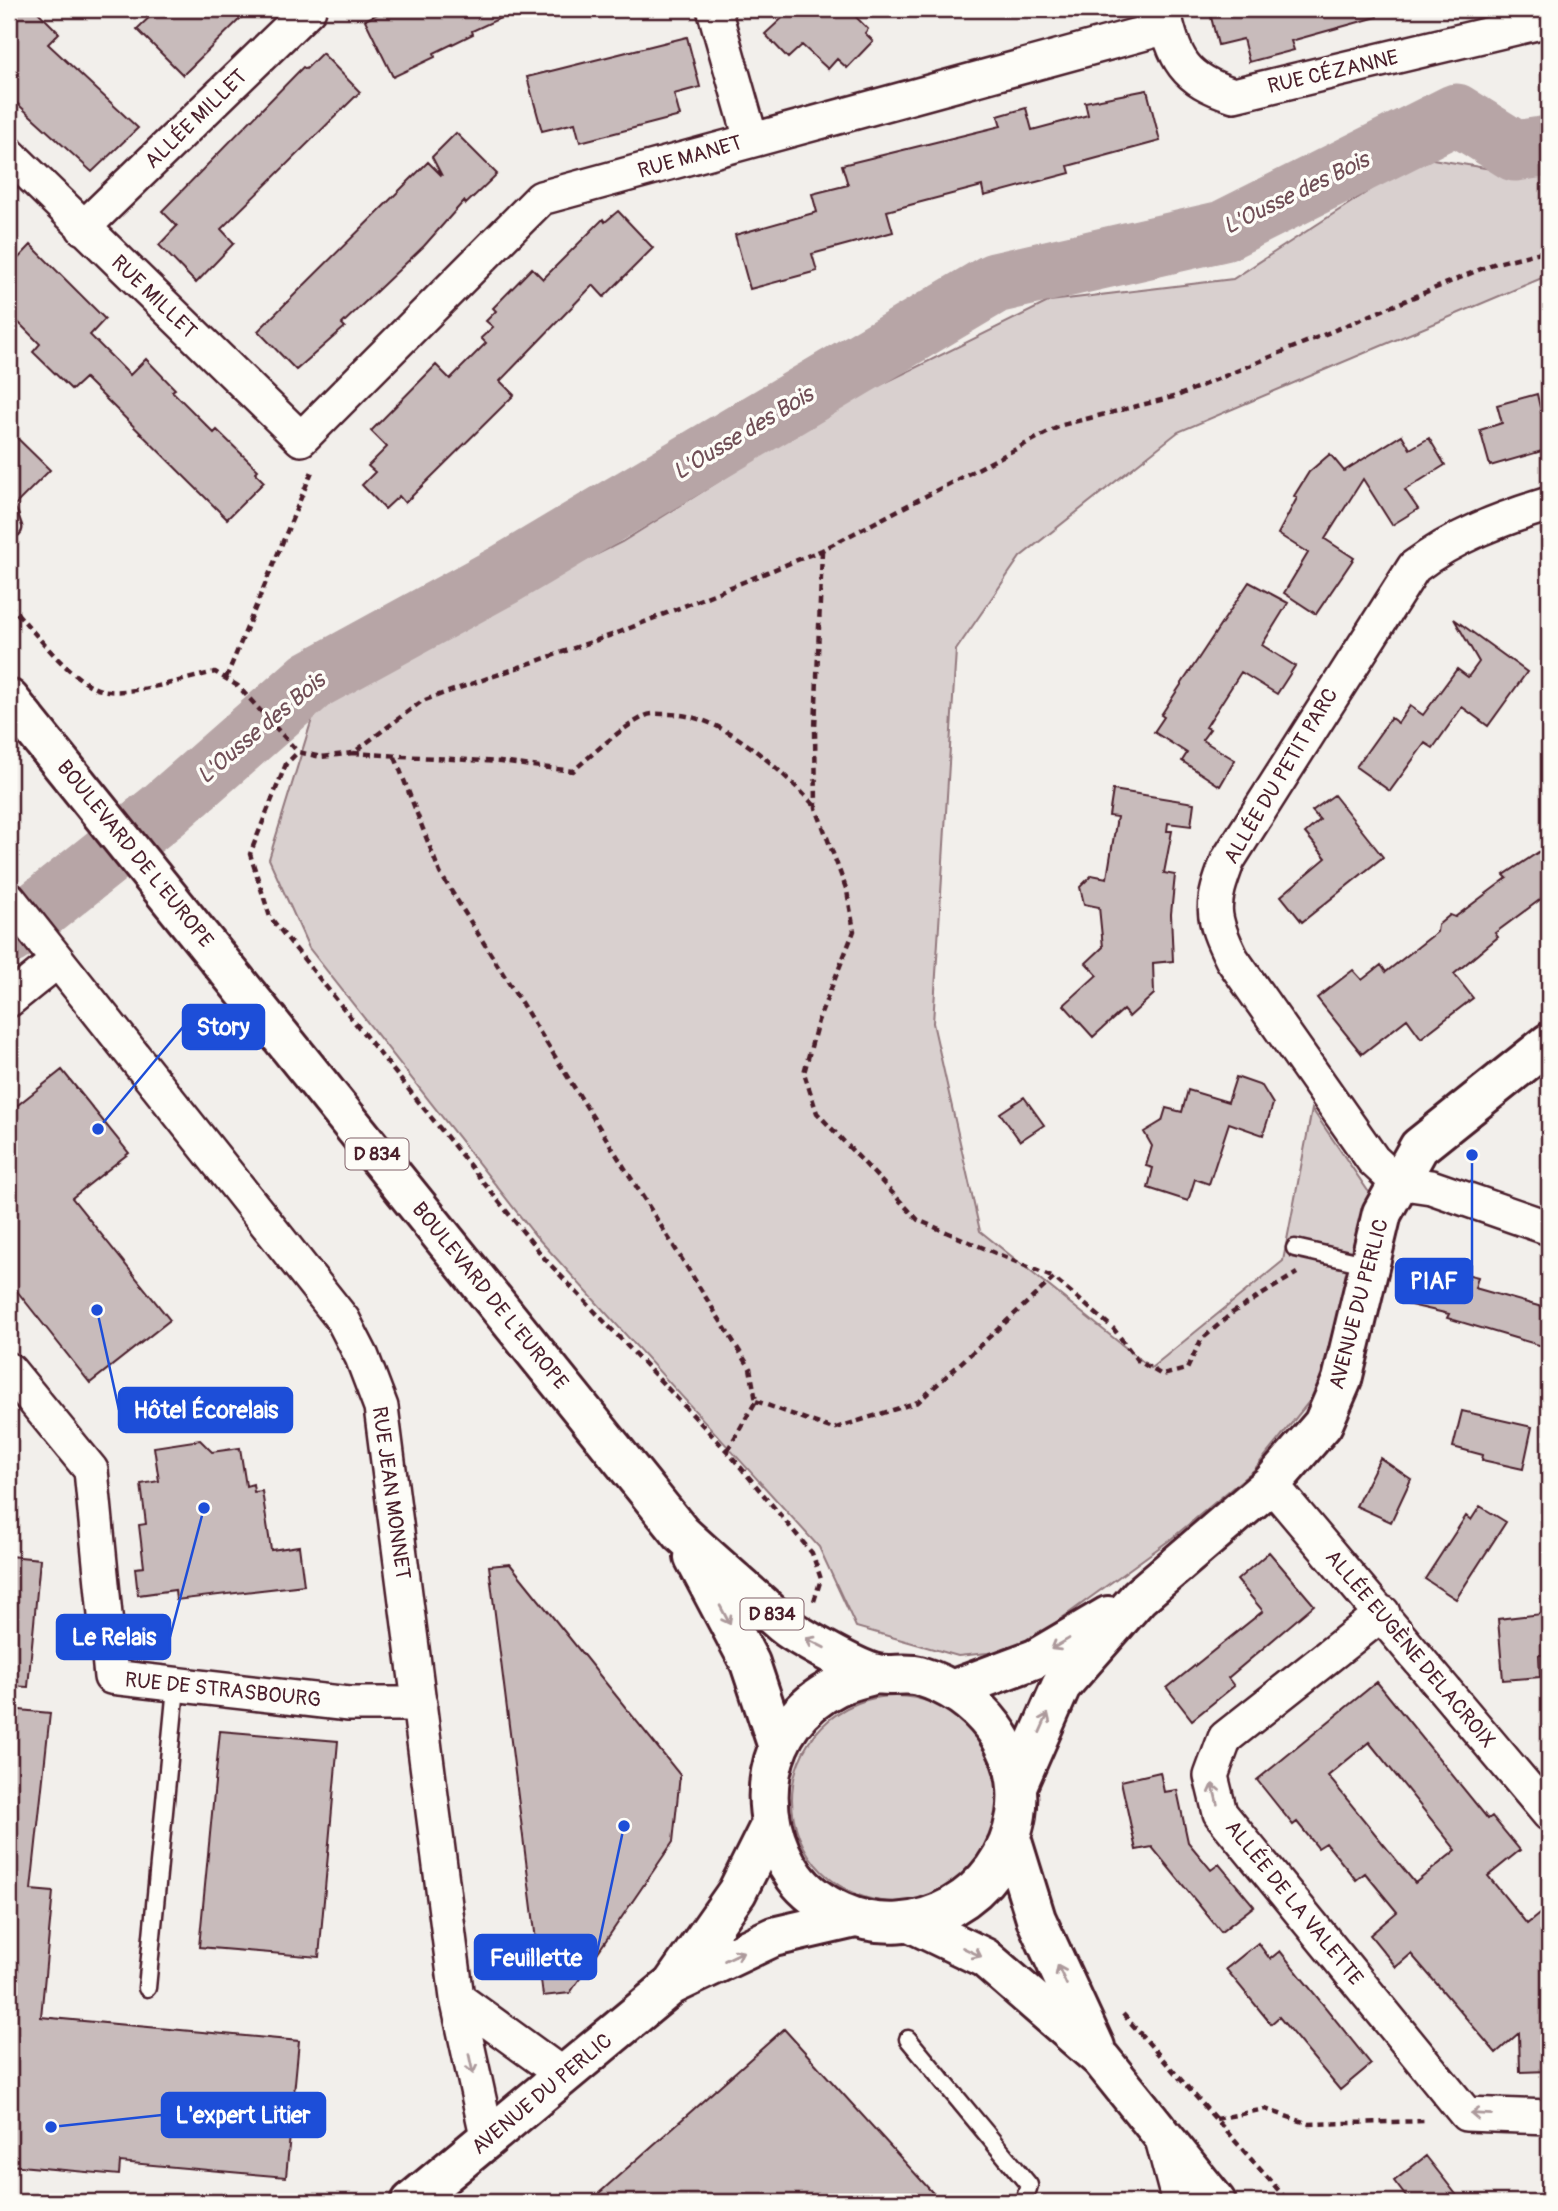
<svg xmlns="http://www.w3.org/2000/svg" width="1558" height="2211" font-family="Pangolin,sans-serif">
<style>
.green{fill:#d9d0cf;stroke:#92787d;stroke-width:2}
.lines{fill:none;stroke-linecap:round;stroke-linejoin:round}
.river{stroke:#b7a5a6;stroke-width:61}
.building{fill:#c8bbbb;stroke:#4a1f2b;stroke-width:2;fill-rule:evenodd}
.service-casing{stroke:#4a1f2b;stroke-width:21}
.minor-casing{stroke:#4a1f2b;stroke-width:38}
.tertiary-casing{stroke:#4a1f2b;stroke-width:44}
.primary-casing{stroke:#4a1f2b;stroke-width:44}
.path{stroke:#4a1f2b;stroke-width:4.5;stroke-dasharray:7 5;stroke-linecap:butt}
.service{stroke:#fdfcf7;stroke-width:16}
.minor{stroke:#fdfcf7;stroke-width:33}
.tertiary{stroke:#fdfcf7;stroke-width:38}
.primary{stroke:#fdfcf7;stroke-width:38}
.oneway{stroke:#ac999b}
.labels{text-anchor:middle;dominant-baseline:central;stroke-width:7;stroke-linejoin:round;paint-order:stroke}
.shield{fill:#fdfcf7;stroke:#806168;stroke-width:2}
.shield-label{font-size:19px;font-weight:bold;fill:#4a1f2b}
.street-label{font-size:21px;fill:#4a1f2b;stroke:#fdfcf7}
.water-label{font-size:23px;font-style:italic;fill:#704e56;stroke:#fdfcf7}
.leader{fill:none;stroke:#1d4ed8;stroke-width:2.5}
.callout-dot{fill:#1d4ed8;stroke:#fdfcf7;stroke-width:2.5}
.callout{fill:#1d4ed8;stroke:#1d4ed8;stroke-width:2.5}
.callout-label{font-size:23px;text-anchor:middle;font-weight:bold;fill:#fff}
</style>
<rect width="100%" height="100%" fill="#f2efeb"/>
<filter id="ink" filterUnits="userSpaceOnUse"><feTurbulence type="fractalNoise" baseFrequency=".0143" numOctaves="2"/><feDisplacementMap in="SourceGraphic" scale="14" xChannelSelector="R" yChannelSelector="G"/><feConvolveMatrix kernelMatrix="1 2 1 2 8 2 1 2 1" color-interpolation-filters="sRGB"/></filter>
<g filter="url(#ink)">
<!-- green -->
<path class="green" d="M1421,157L1526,175L1549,169V275L1178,432L1020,557L956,650L933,1023L980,1231L1151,1368L1283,1261L1312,1109L1370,1194L1316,1393L1254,1470L1171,1539L1018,1650L958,1656L856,1627L819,1547L535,1235L309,948L269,859L320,693L622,542L842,404L1050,301L1233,279Z
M792 1799a103 103 0 1 1 206 0a103 103 0 1 1-206 0Z"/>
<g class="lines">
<!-- river -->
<path class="river" d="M9,934L163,811L312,680L504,575L995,283L1223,231L1456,114L1515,151L1549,146"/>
</g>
<!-- building -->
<path class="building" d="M9,9H35L59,33L48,44L138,128L92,172L9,96Z
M158,9H250L183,75L137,29Z
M388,9H520L472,31L473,34L434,53L435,57L393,77L365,20Z
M792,9H848L868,29L865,33L873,41L847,68L837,59L828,69L802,45L788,58L765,34Z
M1209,9H1376L1377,17L1291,41L1294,50L1249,62L1243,39L1218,45Z
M687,37L700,87L674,94L680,116L580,142L575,123L542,131L527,77Z
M322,53L360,92L221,229L234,243L196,283L159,245L177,226L162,211L303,67L306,69Z
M1147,90L1160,141L1068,166L1070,173L984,196L982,186L887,211L893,232L812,254L817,271L750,289L735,235L817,212L812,194L848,185L842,165L1001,126L998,116L1026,108L1032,130L1088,115L1085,102Z
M456,133L497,174L466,204L464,201L424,246L342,324L345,327L296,370L258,331L428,162L442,176L432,157Z
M618,211L653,248L604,297L593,285L500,381L514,395L405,503L399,496L385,509L362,485L375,472L368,466L387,447L371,431L436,365L450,379L486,343L481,338L493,327L486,321L496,311L493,308L532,268L543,279L603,219L605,222Z
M31,245L105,319L90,335L130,375L146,359L175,389L172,391L214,433L217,430L258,470L255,473L264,482L227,519L85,378L72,390L33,352L40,344L9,313V268Z
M1537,394L1541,412L1549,410V449L1490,466L1480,430L1502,423L1497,405Z
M9,430L50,470L13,507L9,506Z
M1402,435L1410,449L1429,438L1445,465L1405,490L1418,509L1392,525L1363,479L1325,539L1354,558L1316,614L1284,593L1308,553L1278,534L1297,498L1294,496L1309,472L1330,454L1344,471Z
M1249,582L1288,603L1262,645L1295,666L1277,694L1241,672L1206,727L1210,729L1202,740L1235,760L1220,786L1182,761L1187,753L1154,732L1164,717L1161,715Z
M1454,619L1527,672L1488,726L1462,707L1433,748L1425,743L1390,791L1356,767L1391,718L1398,723L1410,706L1423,715L1457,669L1468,677L1479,662Z
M1113,790L1194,803L1191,826L1168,823L1167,831H1172L1164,873L1175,875L1171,914L1173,961L1153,963L1154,994L1129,1017L1123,1010L1093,1037L1064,1005L1097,975L1086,963L1103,947L1099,907L1084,904L1080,887L1092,875L1107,878L1117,817L1109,816Z
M1334,795L1383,857L1302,922L1281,896L1326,858L1305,833L1320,820L1312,811Z
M1549,845V893L1495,933L1498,937L1454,974L1473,998L1421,1038L1407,1019L1362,1054L1317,998L1353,970L1362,980L1381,965L1386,972L1437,932L1438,925L1450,915L1455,917L1507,878L1504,875Z
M62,1070L129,1153L72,1198L170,1320L90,1383L9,1281V1112Z
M1236,1077L1262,1086L1273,1104L1263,1135L1229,1123L1209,1184L1195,1179L1188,1201L1148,1188L1153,1168L1146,1166L1152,1146L1144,1132L1162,1121L1166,1108L1182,1112L1188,1090L1228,1102Z
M1024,1097L1044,1125L1020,1141L1000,1113Z
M1438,1267L1478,1277L1475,1288L1549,1309V1348L1447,1318L1449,1314L1406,1304L1415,1268L1436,1273Z
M1462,1411L1532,1427L1523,1469L1482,1460L1483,1455L1453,1447Z
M200,1440L212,1452L240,1448L246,1486L253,1484L254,1492L262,1491L271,1550L299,1546L304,1585L176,1600L175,1590L138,1595L135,1568L144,1567L139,1525L146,1524L141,1484L159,1481L154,1447Z
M1380,1458L1411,1479L1391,1522L1356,1506Z
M1480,1506L1506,1522L1456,1599L1425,1579L1466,1516L1471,1520Z
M1269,1552L1314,1605L1228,1678L1234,1686L1192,1720L1167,1688L1263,1611L1237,1580Z
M9,1556L40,1559L28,1687L9,1686Z
M510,1564L680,1775L673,1842L570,1993L543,1996L489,1566Z
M1541,1614L1543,1655H1539L1540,1677L1503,1680L1498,1619Z
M1377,1682L1488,1819L1492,1816L1520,1850L1488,1876L1527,1924L1549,1906V2071L1520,2072L1519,2033L1496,2053L1411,1954L1396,1967L1370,1935L1397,1912L1365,1873L1356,1880L1326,1843L1318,1848L1297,1822L1293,1825L1257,1780ZM1369,1742L1456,1850L1415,1883L1328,1776Z
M9,1709L50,1713L31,1890L53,1892L41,2017L299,2041L286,2177L120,2162L119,2175L9,2165Z
M220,1731L338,1741L319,1957L199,1947Z
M1160,1772L1164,1792L1177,1790L1188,1842L1211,1870L1219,1864L1254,1906L1221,1932L1152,1847L1136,1850L1121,1781Z
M1258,1943L1270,1959L1280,1951L1371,2064L1340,2090L1279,2017L1271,2024L1226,1969Z
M784,2029L941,2202H589Z
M1426,2156L1462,2202H1410L1394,2181Z"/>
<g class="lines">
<defs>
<path id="service" d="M9,516L13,528
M1295,1248L1370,1265
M147,1988L176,1687
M908,2039L1029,2185L1024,2202"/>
<path id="minor" d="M714,9L751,139
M1163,9C1175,60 1183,79 1234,95L1549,20
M9,154L301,439L541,198L1167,27
M83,228L309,9
M1549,504C1500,519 1455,536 1414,567L1228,860C1211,905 1210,915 1232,959L1373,1160L1397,1182L1431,1187L1549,1228
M9,899L343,1320L362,1357L381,1407L457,1998L488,2140
M9,1000L56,962
M9,1370L91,1470L111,1677L349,1704H420
M1271,1484L1549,1814
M1383,1613L1225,1738L1211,1776L1220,1813L1466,2114L1549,2117
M457,1998L563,2075
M1161,2135L1179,2202"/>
<path id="tertiary" d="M954,1689L1035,1659L1108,1616
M1017,1786L1061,1686L1139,1597L1271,1484L1323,1424L1342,1380L1382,1213L1419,1147L1549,1043
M674,1982L737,1892L770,1826
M411,2202L672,1985L773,1937L855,1918"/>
<path id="primary" d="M9,699L681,1533C706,1556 731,1578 756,1600C768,1610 779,1623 792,1631C809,1642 860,1671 877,1674C891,1677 906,1672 919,1676C979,1694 1026,1749 1016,1815C1003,1896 916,1946 841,1912C823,1904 806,1892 795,1877C750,1814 762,1724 836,1687C848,1681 863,1678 876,1674
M694,1557L750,1663L778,1747
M1011,1838L1036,1919L1095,2047
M910,1922L985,1958L1101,2059L1216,2202"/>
</defs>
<!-- service casing -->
<use href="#service" class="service-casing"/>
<!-- minor casing -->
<use href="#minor" class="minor-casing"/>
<!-- tertiary casing -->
<use href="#tertiary" class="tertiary-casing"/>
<!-- primary casing -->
<use href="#primary" class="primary-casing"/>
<!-- path -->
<path class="path" d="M822,551L815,729L816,808L847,891L854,931L818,1021L804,1073L817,1113L918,1220L1054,1278
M9,604C32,629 63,671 93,687C118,701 187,678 215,672L238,686L298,752
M226,678L313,469
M353,753L500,762L573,771C595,752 618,730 645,716C651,713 659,714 666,714C724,713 778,768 816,807
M395,757L440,873L750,1368L756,1401L727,1451
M756,1401L833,1429L918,1402L1054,1278L1113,1328L1137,1360L1162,1375L1187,1369L1201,1340L1232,1313L1297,1273
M814,1601L821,1579L812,1553L727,1451L545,1259L270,917L250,854L286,764L298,752L321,757L353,753L422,701L620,632L822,550L1062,425L1177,396L1493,264L1549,250
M1123,2014L1289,2202
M1216,2119L1265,2109L1309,2124L1428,2121"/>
<!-- service -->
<use href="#service" class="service"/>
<!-- minor -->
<use href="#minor" class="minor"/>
<!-- tertiary -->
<use href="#tertiary" class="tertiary"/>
<!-- primary -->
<use href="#primary" class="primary"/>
</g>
<!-- one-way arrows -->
<defs><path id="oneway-shaft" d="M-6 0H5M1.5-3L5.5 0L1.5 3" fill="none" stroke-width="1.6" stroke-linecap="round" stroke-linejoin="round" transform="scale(1.75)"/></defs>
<g class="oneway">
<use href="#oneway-shaft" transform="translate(725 1615) rotate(62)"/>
<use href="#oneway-shaft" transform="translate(815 1643) rotate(-153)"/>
<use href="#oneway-shaft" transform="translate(1060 1644) rotate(149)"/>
<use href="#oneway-shaft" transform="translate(1044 1723) rotate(-66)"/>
<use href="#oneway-shaft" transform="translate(1215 1794) rotate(-103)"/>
<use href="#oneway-shaft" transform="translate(972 1952) rotate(26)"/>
<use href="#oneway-shaft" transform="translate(734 1956) rotate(-26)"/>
<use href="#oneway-shaft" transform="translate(1062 1975) rotate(-115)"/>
<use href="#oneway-shaft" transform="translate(471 2064) rotate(78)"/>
<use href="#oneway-shaft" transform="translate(1481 2114) rotate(-177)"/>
</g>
</g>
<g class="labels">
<!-- shield labels -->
<g class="shield">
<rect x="345.5" y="1138.5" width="63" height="31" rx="5"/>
<rect x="740.5" y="1598.5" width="63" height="31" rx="5"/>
</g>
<g class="shield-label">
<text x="377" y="1154">D 834</text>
<text x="772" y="1614">D 834</text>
</g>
<!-- street labels -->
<g class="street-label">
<text transform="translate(1333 72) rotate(-13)">RUE CÉZANNE</text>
<text transform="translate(196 119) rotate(-44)">ALLÉE MILLET</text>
<text transform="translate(690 157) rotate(-16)">RUE MANET</text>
<text transform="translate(154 297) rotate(44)">RUE MILLET</text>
<text transform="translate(1281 776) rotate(-59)">ALLÉE DU PETIT PARC</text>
<text transform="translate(135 854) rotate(51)">BOULEVARD DE L'EUROPE</text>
<text transform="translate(490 1296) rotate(51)">BOULEVARD DE L'EUROPE</text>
<text transform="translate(1359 1304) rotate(-75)">AVENUE DU PERLIC</text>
<text transform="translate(391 1493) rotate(82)">RUE JEAN MONNET</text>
<text transform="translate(1410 1649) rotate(50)">ALLÉE EUGÈNE DELACROIX</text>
<text transform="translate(223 1690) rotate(6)">RUE DE STRASBOURG</text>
<text transform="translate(1294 1903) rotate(51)">ALLÉE DE LA VALETTE</text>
<text transform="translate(542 2094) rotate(-40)">AVENUE DU PERLIC</text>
</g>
<!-- water labels -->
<g class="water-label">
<text transform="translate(1296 193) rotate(-26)">L'Ousse des Bois</text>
<text transform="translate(743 433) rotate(-31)">L'Ousse des Bois</text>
<text transform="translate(261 728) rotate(-40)">L'Ousse des Bois</text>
</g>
</g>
<!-- callouts -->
<path class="leader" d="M98 1129L183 1027M1472 1155L1472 1281M97 1310L119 1410M204 1508L170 1637M624 1826L596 1957M51 2127L162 2115"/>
<g class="callout-dot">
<circle cx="98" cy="1129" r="7"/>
<circle cx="1472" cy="1155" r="7"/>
<circle cx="97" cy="1310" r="7"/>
<circle cx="204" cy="1508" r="7"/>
<circle cx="624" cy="1826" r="7"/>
<circle cx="51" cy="2127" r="7"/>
</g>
<g class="callout">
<rect x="183" y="1005" width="81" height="44" rx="7"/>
<rect x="1396" y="1259" width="76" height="44" rx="7"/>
<rect x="119" y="1388" width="173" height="44" rx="7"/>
<rect x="57" y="1615" width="113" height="44" rx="7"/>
<rect x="475" y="1935" width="121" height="44" rx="7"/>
<rect x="162" y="2093" width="163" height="44" rx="7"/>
</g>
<g class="callout-label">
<text x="223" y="1035">Story</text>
<text x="1434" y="1289">PIAF</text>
<text x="206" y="1418">Hôtel Écorelais</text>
<text x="114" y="1645">Le Relais</text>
<text x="536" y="1966">Feuillette</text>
<text x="243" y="2123">L'expert Litier</text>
</g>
<!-- margin -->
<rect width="1558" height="2211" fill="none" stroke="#fdfcf7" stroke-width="35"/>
<rect x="18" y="18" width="1523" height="2176" fill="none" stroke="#4a1f2b" stroke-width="2.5" filter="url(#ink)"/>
</svg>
